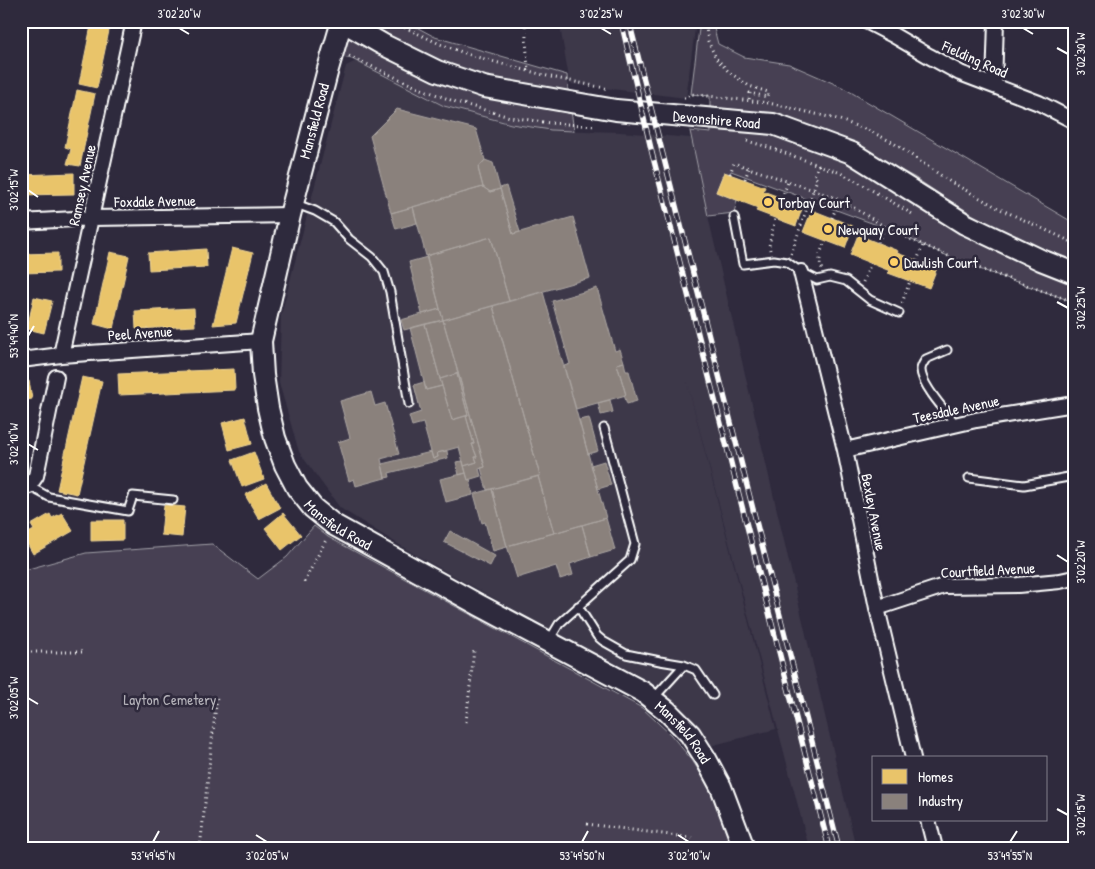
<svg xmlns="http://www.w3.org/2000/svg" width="1095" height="869" font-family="'Patrick Hand',sans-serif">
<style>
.built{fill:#3c3749}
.green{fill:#464152;stroke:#a2a0a8}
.homes{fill:#e9c46a;stroke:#f0d697}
.industry{fill:#8a817c;stroke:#ada7a3}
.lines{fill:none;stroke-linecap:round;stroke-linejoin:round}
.lane-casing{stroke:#fff;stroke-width:11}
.street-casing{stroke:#fff;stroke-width:18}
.secondary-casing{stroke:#fff;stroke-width:24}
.path{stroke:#fff;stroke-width:3;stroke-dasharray:1 4;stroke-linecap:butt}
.lane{stroke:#2f2a3d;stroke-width:7}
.street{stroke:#2f2a3d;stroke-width:14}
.secondary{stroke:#2f2a3d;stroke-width:20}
.rail-casing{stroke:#fff;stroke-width:5.5}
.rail{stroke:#2f2a3d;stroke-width:4;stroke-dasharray:11;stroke-linecap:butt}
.ticks{fill:none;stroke:#fff;stroke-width:2}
.poi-dot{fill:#ffd166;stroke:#2f2a3d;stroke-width:2}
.labels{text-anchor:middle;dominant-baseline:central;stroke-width:5;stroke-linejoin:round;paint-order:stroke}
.street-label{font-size:15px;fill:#fff;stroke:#2f2a3d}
.poi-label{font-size:15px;fill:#fff;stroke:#2f2a3d;text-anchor:start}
.park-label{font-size:15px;fill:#b5b3ba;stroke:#2f2a3d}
.neatline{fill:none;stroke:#fff;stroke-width:2}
.ticks-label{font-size:12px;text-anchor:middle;fill:#fff}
</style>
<rect width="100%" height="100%" fill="#2f2a3d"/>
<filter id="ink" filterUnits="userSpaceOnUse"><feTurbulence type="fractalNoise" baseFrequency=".02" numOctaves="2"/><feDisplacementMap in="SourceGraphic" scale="10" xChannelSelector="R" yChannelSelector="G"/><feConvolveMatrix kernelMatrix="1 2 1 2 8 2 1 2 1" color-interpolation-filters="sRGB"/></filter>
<g filter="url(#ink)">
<!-- built -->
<path class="built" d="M559,21H696L686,98L570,84Z
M356,61L444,106L505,123L551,130L621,132L691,138L708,216L856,848H809L686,378L776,729L710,746L691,720L647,683L414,554L340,508L299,452L279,383L281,315L346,66Z"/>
<!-- green -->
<path class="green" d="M342,21H405L435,37L567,75L568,90L574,131L551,130L511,124L444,106L352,59L337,56Z
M700,21H712L718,44L744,57L789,64L842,87L1074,223V262L1048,253L985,222L944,197L914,177L850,145L767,113L710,107V96L691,94Z
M710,118L773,124L1074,273V302L968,265L885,228L731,171L730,174L724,172L716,192L737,200L734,213L708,216L690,131L711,133Z
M314,526L328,537L642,708L671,735L692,760L708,785L734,848H21V571L86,553L212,544L258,579L287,557Z"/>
<!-- homes -->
<path class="homes" d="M92,21H111L97,88L79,84Z
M77,90L95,94L80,166L67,164L71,149L65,147Z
M724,172L765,187L763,191L803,206L796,226L756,211L758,208L716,192Z
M74,173V194L21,195V175Z
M812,210L853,226L845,248L803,232Z
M858,235L898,251L897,253L937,268L929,288L888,273L890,271L850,255Z
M232,248L253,253L236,323L213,325Z
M206,249L207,267L149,270L148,253Z
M110,252L129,256L113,329L94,324Z
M58,253V272L21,273V254Z
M34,297L52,301L44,333L27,329Z
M194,308L195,326L136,329L135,311Z
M234,369L235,390L119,395L118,374Z
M82,377L102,381L77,494L57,490Z
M29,381L32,399L21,401V382Z
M245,417L252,444L229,450L222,423Z
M254,452L264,479L242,487L232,460Z
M266,483L280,508L259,519L245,495Z
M164,505L185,507L182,537L161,535Z
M62,513L73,531L33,554L23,536L34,530L31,525L50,514L52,518Z
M283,513L301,535L282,550L265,528Z
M91,520H123V540L91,541Z"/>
<!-- industry -->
<path class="industry" d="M397,109L476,129L485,160L478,168L483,187L391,213L370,136Z
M485,160L493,163L500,189L490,192L483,187L478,168Z
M506,186L520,232L513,234L500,188Z
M483,187L490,192L500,189L513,234L573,217L590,278L509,301L491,237L426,256L413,207Z
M413,207L417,223L396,229L391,213Z
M491,237L509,301L443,320L426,256Z
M427,257L440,309L422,314L409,262Z
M597,288L615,351L620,349L624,362L617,364L626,395L576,409L564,366L570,364L552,301Z
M543,292L606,518L554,533L538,476H540L493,306Z
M493,306L540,476L487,490L481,468L485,467L443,320Z
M440,309L443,320L404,330L401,320Z
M443,320L458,373L440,379L425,324Z
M425,324L442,386L426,390L410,328Z
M624,362L626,371H629L637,401L627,404L624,395H626L617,364Z
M458,373L485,467L479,469L481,476L468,480L464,466L477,462L475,457H477L472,444H474L466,416L468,415L457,374Z
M457,374L468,415L452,420L440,379Z
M424,382L426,390L442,386L452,420L466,416L474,444H472L477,457H475L477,462L464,466L459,447L437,453L438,457L433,459L423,423L412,426L409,416L421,412L414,385Z
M371,392L375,406L385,403L399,454L381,459L385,478L356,486L354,479L349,481L338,442L350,438L340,401Z
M610,400L613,412L601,415L598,403Z
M589,418L598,451L588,454L579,420Z
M447,451L448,458L389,473L390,477L385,478L382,464L431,452L433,459L438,457L437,453Z
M463,461L466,473L459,475L456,462Z
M604,461L611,485L598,489L591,465Z
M466,473L468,480L470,479L473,495L446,502L440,479Z
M538,476L554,533L507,546L492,489Z
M492,489L507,547L493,551L485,522L482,523L474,494Z
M606,518L615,550L591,557L582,525Z
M582,525L591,557L570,564L573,575L560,579L556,566L517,578L507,546Z
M450,531L495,556L490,566L444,542Z"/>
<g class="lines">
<defs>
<path id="lane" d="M296,204L315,211L334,222L349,239L372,257L384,272L390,292L409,404
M734,217L743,264L774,260L787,262L801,272L817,280L830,277L846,281L870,300L899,313
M947,350L926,359C924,362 921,366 921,370C921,385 947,413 956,424
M969,478L1024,485L1074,476
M29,486L49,497L128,511L133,496L173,500
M578,606L597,636L603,641L626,654L660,661L684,665
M550,639L559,624L630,560L635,544L604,428
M653,699L684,665L696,670L713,695"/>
<path id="street" d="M866,21L893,35L929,56L960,73L1039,103L1074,121
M994,86L996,21
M21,222L92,218L290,215
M801,272L845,450L877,608L913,758
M61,355L134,21
M21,360L61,355L261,341
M845,450L976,420L1074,404
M21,489L29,486L36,476L56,377
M877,608L944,586L1018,585L1060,581L1074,578
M928,820L935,848"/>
<g id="secondary">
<path id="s1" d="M342,21L328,69L290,215L261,341L263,375L268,408L275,438L285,465L297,488L313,508L334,525L479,605L643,692L667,711L690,734L706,759L721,787L744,848"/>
<path id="s2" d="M342,21L382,44L437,71L484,87L616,110L773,124L852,153L965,224L1041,260L1074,273"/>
</g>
</defs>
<!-- lane casing -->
<use href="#lane" class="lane-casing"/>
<!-- street casing -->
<use href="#street" class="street-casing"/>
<!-- secondary casing -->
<use href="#secondary" class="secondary-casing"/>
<!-- path -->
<path class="path" d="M391,21L440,44L473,56L551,77L609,89
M525,21L528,71
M705,21L708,41L716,58L729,72L749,86L768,92L767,97L750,93L749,100
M349,56L419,88L456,102L510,117L550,123L596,126
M684,98H686L691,94L769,103L837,119L870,131L892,142L949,181L1000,209L1074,243
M747,141L768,147L838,172L858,182L914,215
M730,174L734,163L831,196L851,206L892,231L964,263L1074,302
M745,179L749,168
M782,198L788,182
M832,218L839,200
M878,242L885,227
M770,250L769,246L775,218
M791,254L817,179L814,176L819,164
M917,261L923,245
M822,269L820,267V254L825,241
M863,282L871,263
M902,303L910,281
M304,582L326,540
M21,652H83
M466,722L474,650
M587,824L693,838
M200,848L217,696"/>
<!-- lane -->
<use href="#lane" class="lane"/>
<!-- street -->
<use href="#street" class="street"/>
<!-- secondary -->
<use href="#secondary" class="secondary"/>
<defs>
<path id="rail" d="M621,21L652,153L829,848
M629,21L839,848"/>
</defs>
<!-- rail casing -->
<use href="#rail" class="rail-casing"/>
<!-- rail -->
<use href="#rail" class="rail"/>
</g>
</g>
<!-- ticks -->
<path class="ticks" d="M179,28L189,34M601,28L611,34M1023,28L1033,34M1057,48L1068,54M28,190L38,197M1057,302L1068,308M28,336L34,326M28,444L38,450M1057,555L1068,562M28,698L38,704M1057,809L1068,815M256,835L267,842M678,835L689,842M153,842L159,831M582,842L588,831M1010,842L1017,831"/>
<!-- markers -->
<g class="poi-dot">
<circle cx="768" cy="202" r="5"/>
<circle cx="828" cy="229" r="5"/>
<circle cx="894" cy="262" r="5"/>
</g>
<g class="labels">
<!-- street labels -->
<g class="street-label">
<text transform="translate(975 59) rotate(24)">Fielding Road</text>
<text stroke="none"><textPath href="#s2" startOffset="392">Devonshire Road</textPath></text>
<text transform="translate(314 121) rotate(-75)">Mansfield Road</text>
<text transform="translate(82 185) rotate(-78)">Ramsey Avenue</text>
<text transform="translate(155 201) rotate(-1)">Foxdale Avenue</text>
<text transform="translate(140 333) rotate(-4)">Peel Avenue</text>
<text transform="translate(956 409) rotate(-12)">Teesdale Avenue</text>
<text transform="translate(874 512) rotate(79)">Bexley Avenue</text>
<text stroke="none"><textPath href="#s1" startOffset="539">Mansfield Road</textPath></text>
<text transform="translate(988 570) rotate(-3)">Courtfield Avenue</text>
<text stroke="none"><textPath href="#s1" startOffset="944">Mansfield Road</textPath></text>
</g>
<!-- poi labels -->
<g class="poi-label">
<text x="778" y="202">Torbay Court</text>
<text x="838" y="229">Newquay Court</text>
<text x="904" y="262">Dawlish Court</text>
</g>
<!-- park labels -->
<g class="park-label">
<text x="170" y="699">Layton Cemetery</text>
</g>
</g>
<!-- margin -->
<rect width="1095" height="869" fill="none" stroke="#2f2a3d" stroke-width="55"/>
<!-- legend -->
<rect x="872" y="756" width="175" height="65" fill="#2f2a3d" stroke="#827f8b"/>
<rect x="882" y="769" width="25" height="15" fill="#e9c46a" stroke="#827f8b"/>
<text x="918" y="782" font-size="15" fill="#ffffff">Homes</text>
<rect x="882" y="794" width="25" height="15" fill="#8a817c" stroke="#827f8b"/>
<text x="918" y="806" font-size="15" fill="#ffffff">Industry</text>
<rect x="28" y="28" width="1040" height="814" class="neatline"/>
<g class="ticks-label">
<text x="179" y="18">3°02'20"W</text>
<text x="601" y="18">3°02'25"W</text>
<text x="1023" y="18">3°02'30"W</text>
<text transform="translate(1081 54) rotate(-90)" y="4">3°02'30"W</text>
<text transform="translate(14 190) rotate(-90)" y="4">3°02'15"W</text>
<text transform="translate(1081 308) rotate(-90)" y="4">3°02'25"W</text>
<text transform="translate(14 336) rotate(-90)" y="4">53°49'40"N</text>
<text transform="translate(14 444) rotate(-90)" y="4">3°02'10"W</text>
<text transform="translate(1081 562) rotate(-90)" y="4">3°02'20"W</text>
<text transform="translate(14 698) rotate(-90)" y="4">3°02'05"W</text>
<text transform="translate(1081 815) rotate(-90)" y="4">3°02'15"W</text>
<text x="153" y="860">53°49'45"N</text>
<text x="267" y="860">3°02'05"W</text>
<text x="582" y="860">53°49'50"N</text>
<text x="689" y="860">3°02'10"W</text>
<text x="1010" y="860">53°49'55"N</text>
</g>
</svg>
